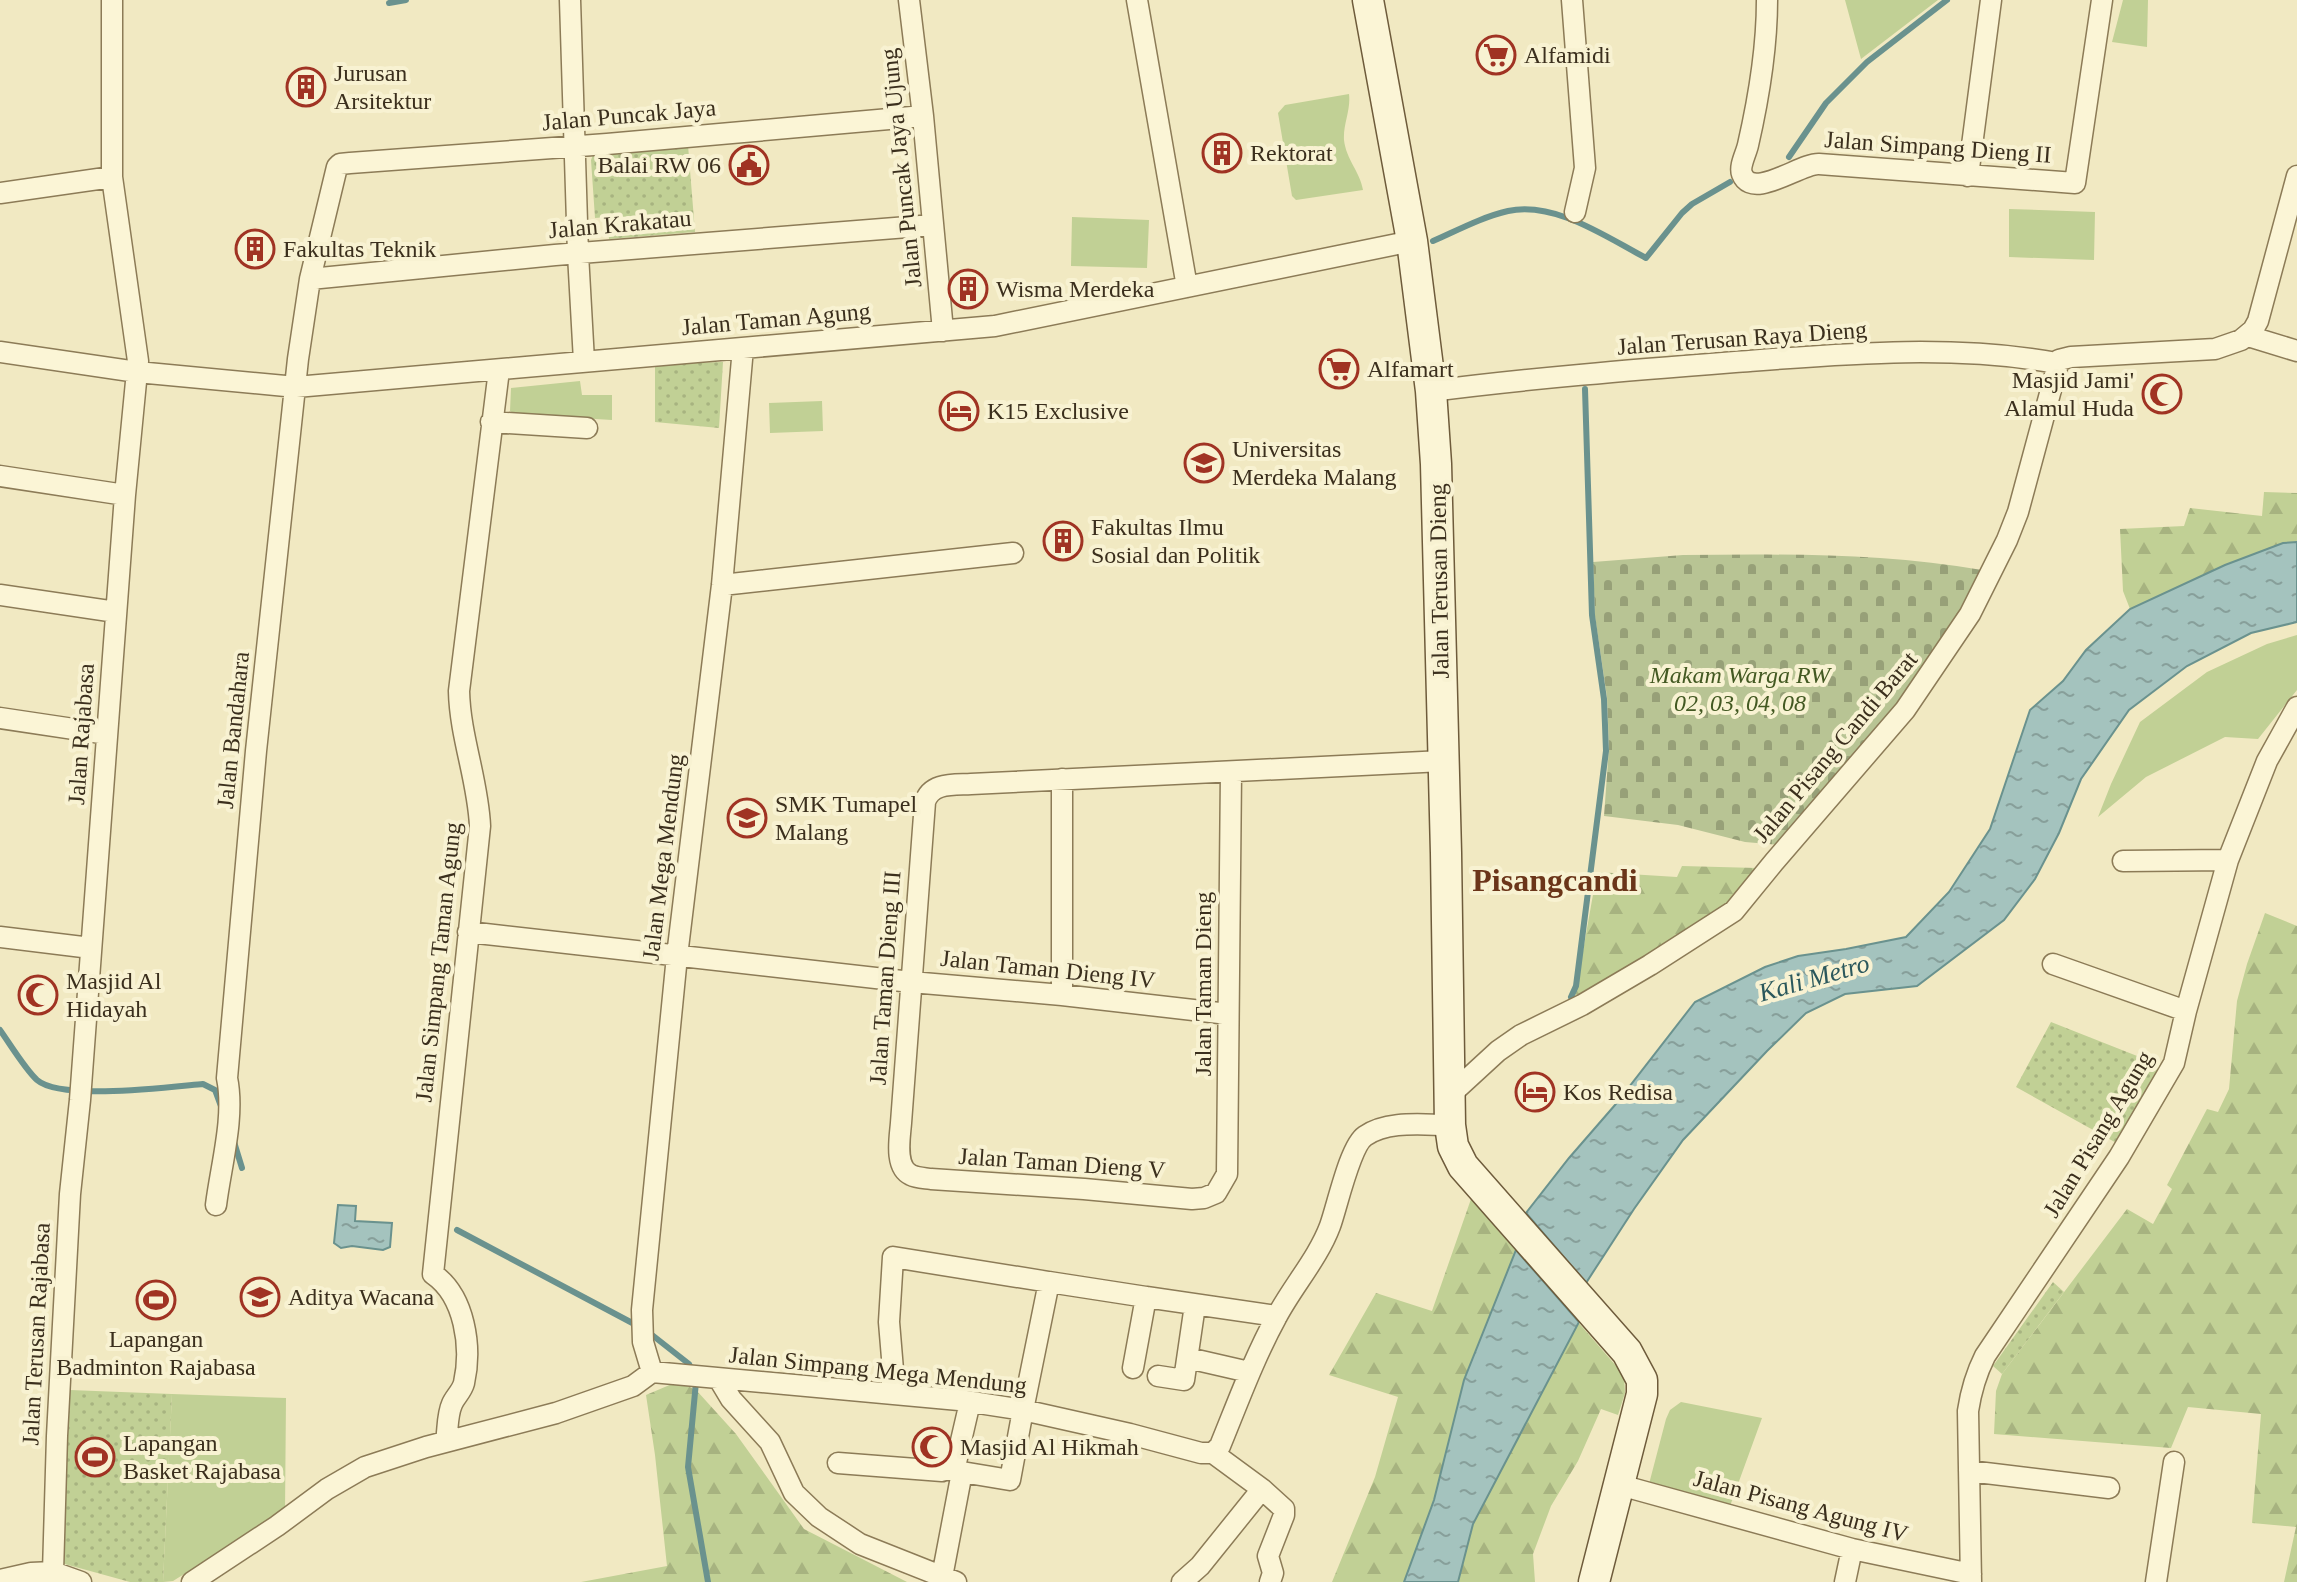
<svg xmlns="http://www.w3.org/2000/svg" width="2297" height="1582" font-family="'Times New Roman',serif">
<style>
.green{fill:#c1d095}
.forest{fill:url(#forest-firs)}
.cemetery{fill:url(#cemetery-stones)}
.park{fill:url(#park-dots)}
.water{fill:url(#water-ripples);stroke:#6a928e;stroke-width:2}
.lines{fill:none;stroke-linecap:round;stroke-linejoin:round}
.stream{stroke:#6a928e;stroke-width:6}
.street-casing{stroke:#8c7b57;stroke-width:23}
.secondary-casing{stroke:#6e5b3b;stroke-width:33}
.street{stroke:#fbf5d6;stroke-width:20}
.secondary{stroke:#fbf5d6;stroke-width:30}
.labels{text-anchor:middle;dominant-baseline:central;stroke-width:8;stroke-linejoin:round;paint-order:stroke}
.poi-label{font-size:24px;fill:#3b2f1d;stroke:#f8f2d2;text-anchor:start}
.street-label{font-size:24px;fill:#3b2f1d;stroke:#f8f2d2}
.park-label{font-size:24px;font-style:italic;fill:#435922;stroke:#f8f2d2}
.water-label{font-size:26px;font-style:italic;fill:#2b585c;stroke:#f8f2d2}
.district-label{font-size:32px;font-weight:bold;fill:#6b3519;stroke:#f8f2d2}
</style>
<defs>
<pattern id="forest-firs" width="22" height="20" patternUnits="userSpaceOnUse" patternTransform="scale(2)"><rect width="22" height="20" fill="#c1d095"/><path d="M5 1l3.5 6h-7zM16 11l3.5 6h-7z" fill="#a7b380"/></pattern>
<pattern id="cemetery-stones" width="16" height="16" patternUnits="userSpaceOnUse" patternTransform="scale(2)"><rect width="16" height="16" fill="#b8c494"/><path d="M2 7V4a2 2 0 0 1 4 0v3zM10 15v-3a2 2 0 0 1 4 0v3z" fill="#97a078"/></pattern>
<pattern id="park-dots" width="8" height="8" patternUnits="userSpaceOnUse" patternTransform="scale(2)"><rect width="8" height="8" fill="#c1d095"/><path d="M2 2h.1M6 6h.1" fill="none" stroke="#a7b380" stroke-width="1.8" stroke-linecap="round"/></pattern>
<pattern id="water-ripples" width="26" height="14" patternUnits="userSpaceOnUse" patternTransform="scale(2)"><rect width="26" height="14" fill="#a4c3be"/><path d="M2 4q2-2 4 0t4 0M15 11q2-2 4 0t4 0" fill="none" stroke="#879f9a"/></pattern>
</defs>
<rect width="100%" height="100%" fill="#f1e9c2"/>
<!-- green -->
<path class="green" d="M1845,0H1938L1861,59Z
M2123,0H2148L2147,47L2112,42Z
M1349,94C1351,110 1343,124 1344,140C1346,159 1360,172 1363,190L1296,200L1292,196L1278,113L1285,105Z
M2009,209L2095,212L2094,260L2009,257Z
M1072,217L1149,220L1147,268L1071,266Z
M580,381L582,395H612V420L515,414L510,411L511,388Z
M822,401L823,431L770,433L769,403Z
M2297,635V690L2258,739L2225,737L2146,777L2098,817L2111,784L2140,722L2207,672L2267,644Z
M172,1394L286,1398L285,1511L173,1581L163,1582Z
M1681,1402L1762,1418L1730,1506L1649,1484L1666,1419L1670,1410Z"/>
<!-- forest -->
<path class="forest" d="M2264,492L2297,493V542L2283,543L2225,565L2130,609L2123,591L2120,529L2184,526L2190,508L2262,516Z
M1682,866L1757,868L1720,913L1575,996L1597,872L1677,877Z
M2265,913L2297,926V1582H2284L2296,1527L2252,1523L2261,1414L2188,1407L2171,1448L1994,1434L1996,1391L2002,1374L2127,1209L2153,1224L2172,1189L2167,1185L2207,1109L2218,1112L2229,1089L2237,1001L2247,964Z
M1471,1199L1624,1375L1625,1393L1618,1415L1601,1409L1578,1461L1551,1506L1533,1554L1535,1582H1332L1375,1477L1398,1397L1329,1375L1376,1293L1432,1311Z
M679,1381L697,1391L736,1434L804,1529L907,1582H581L667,1566L655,1455L646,1395Z"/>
<!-- cemetery -->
<path class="cemetery" d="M1683,555C1783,554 1883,553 1982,570L1967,603L1904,704L1780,845L1745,842L1678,825L1604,816L1609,748L1607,697L1595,616L1593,562Z"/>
<!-- park -->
<path class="park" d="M688,145L695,232L609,239L607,217L595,218L591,160L593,155Z
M723,362L719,428L655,422V364Z
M2051,1022L2165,1067L2120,1145L2016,1087Z
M2053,1282L2064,1292L2002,1374L1993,1366Z
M70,1390L172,1394L163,1582H130L61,1563Z"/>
<!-- water -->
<path class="water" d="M2297,542V622L2251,633L2187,666L2129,710L2081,779L2059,833L2035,879L2004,920L1917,986L1845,994L1806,1013L1767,1051L1683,1140L1634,1209L1586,1283L1526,1213L1569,1158L1615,1105L1695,1002L1765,967L1798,956L1846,949L1906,937L1949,892L1990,829L2030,710L2063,681L2086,650L2130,609L2225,565L2283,543Z
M338,1205L356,1206L355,1221L392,1223L390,1247L383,1250L352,1246L341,1248L334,1243Z
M1516,1250L1579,1322L1473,1524L1458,1582H1404L1434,1500L1464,1380Z"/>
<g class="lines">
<!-- stream -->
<path class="stream" d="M389,3L406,0
M1789,157L1826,103L1867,62L1947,0
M1433,241C1458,230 1482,217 1508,211C1555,201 1606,237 1646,258L1682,213L1692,204L1730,182
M1571,997L1576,986L1606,751L1604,699L1592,615L1585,389
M0,1030C10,1044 25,1069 37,1080C61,1101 170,1087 203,1084L215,1090L222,1109
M234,1142L242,1168
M457,1230L638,1326
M647,1331L689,1364L692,1371
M696,1382L688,1467L708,1582"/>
<defs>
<path id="street" d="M570,0L578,254L584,361
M909,0L923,116L943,331
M1137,0L1187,287
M1572,0L1585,168L1575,212
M1767,0C1767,49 1759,97 1748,145C1746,154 1739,166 1742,174C1752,201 1801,163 1819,164C1904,170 1990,177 2075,183L2102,0
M1968,176L1991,0
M0,193L112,177
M310,279L555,255L933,225
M2248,336L2297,351
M0,352L137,372L296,387L995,326L1412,241
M1431,391C1532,378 1633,370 1735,362C1841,354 1952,344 2057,363
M491,422L587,428
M0,476L125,495
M722,585L1013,553
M0,595L116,612
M0,718L107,734
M1231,772L1227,1174L1216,1193L1204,1198L1192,1199L1084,1189L931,1179C925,1178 917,1178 911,1175C894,1167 900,1137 901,1123L925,802C931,782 954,785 971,784L1443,761
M1062,779V995
M2123,861L2228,860
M468,932L911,982L1062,995L1228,1014
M0,937L91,948
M2053,964L2186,1011
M1449,1096L1498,1051L1521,1035L1582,1005L1650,965L1734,911L1774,862L1905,710L1970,614L2007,540L2018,512L2059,360L2071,357L2215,349L2241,340L2253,330L2258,321L2297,176
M216,1205C221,1165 235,1117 227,1078L256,751L298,359L310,279L337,167L340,164L350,163L607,144L923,116
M1049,1282L1146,1297
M1188,1358L1249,1372
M1133,1368L1146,1297L1277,1316
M652,1372L643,1342L642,1310L677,956L722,585L743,348
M1158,1376L1184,1380L1195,1305
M719,1379L731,1399L770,1442L794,1493L819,1517L860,1544L956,1582
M446,1441C448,1430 447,1415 452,1404C455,1397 462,1391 464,1383C472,1347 465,1296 433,1274L480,826C478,780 460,737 459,691L499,370
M1213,1453L1262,1489L1284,1509V1515L1268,1556L1273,1573L1270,1582
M838,1463L942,1471L944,1469L1010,1480L1023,1410L1049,1282L893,1257L889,1322L893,1370L891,1393
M954,1471L970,1402
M1969,1471L2109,1488
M1620,1485L1852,1549L1971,1574
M53,1572L57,1436L70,1194L80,1100L125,495L138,361L112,177V0
M942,1577L962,1472
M0,1580L31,1573L53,1572L81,1582
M192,1582L277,1526L327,1489L365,1467L426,1447L556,1413L633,1386L652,1372L959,1400L1023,1410L1130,1434L1201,1453H1213L1220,1446C1238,1402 1254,1358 1277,1316C1293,1286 1318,1258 1330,1226C1337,1207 1350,1146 1365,1136C1388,1120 1423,1125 1450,1125
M1182,1582L1200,1566L1262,1489
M1845,1582L1852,1549
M1971,1582L1968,1411C1971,1391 1976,1374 1985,1356L2119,1157L2174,1063L2186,1011L2228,860L2267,761L2297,707
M2156,1582L2174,1462"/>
<path id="secondary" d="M1368,0L1412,241L1431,391L1436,464L1446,853L1450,1125L1453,1146L1463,1166L1627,1352L1642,1380V1394L1594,1582"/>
</defs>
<!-- street casing -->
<use href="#street" class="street-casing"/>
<!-- secondary casing -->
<use href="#secondary" class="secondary-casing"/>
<!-- street -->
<use href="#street" class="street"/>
<!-- secondary -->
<use href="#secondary" class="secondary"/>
</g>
<!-- icons -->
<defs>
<symbol id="supermarket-ring" viewBox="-11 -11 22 22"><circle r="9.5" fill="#f8f2d2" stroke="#a03323" stroke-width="1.5"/><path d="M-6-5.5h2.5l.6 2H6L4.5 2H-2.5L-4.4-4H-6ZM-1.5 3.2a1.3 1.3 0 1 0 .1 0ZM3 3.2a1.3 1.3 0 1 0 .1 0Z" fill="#a03323"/></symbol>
<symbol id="building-ring" viewBox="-11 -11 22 22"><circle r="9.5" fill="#f8f2d2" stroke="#a03323" stroke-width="1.5"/><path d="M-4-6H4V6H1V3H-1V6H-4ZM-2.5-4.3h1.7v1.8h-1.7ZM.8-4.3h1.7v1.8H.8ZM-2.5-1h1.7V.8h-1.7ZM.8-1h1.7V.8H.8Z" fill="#a03323"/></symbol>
<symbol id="civic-ring" viewBox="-11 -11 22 22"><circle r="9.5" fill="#f8f2d2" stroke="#a03323" stroke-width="1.5"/><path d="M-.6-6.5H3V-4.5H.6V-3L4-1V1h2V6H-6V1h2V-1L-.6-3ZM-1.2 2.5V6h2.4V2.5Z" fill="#a03323"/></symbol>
<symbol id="mosque-ring" viewBox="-11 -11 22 22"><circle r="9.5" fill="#f8f2d2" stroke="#a03323" stroke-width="1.5"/><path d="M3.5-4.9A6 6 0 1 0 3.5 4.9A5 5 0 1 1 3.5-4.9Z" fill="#a03323"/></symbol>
<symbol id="hotel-ring" viewBox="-11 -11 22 22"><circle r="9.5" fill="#f8f2d2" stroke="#a03323" stroke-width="1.5"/><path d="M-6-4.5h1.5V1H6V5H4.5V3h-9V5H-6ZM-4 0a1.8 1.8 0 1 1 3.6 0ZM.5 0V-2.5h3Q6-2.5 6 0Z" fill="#a03323"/></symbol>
<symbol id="university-ring" viewBox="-11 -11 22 22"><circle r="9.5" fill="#f8f2d2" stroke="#a03323" stroke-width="1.5"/><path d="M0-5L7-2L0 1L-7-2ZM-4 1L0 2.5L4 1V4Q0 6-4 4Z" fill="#a03323"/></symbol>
<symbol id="school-ring" viewBox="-11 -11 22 22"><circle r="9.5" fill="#f8f2d2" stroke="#a03323" stroke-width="1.5"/><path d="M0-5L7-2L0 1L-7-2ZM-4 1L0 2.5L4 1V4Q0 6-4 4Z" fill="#a03323"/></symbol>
<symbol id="stadium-ring" viewBox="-11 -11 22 22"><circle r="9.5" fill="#f8f2d2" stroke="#a03323" stroke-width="1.5"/><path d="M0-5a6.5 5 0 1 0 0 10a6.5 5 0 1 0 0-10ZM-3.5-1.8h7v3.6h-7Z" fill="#a03323"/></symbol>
</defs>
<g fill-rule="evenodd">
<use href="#supermarket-ring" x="1474" y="33" width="44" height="44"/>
<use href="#building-ring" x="284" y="65" width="44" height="44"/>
<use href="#building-ring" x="1200" y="131" width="44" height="44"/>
<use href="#civic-ring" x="727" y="143" width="44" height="44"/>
<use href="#building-ring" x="233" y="227" width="44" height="44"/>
<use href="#building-ring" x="946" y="267" width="44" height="44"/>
<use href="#supermarket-ring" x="1317" y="347" width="44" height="44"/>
<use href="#mosque-ring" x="2140" y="372" width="44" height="44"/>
<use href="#hotel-ring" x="937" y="389" width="44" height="44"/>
<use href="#university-ring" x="1182" y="441" width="44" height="44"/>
<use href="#building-ring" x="1041" y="519" width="44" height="44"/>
<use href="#school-ring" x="725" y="796" width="44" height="44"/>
<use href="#mosque-ring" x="16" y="973" width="44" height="44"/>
<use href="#hotel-ring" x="1513" y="1070" width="44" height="44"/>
<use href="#university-ring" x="238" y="1275" width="44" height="44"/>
<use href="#stadium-ring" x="134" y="1278" width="44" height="44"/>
<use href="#mosque-ring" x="910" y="1425" width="44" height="44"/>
<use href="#stadium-ring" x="73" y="1435" width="44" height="44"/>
</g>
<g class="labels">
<!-- poi labels -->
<g class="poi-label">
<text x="1524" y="55">Alfamidi</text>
<text x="334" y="73">Jurusan<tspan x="334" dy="28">Arsitektur</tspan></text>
<text x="1250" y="153">Rektorat</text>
<text x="721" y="165" text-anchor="end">Balai RW 06</text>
<text x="283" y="249">Fakultas Teknik</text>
<text x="996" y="289">Wisma Merdeka</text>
<text x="1367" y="369">Alfamart</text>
<text x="2134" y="380" text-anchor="end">Masjid Jami'<tspan x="2134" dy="28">Alamul Huda</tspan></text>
<text x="987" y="411">K15 Exclusive</text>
<text x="1232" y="449">Universitas<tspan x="1232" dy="28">Merdeka Malang</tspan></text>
<text x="1091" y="527">Fakultas Ilmu<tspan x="1091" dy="28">Sosial dan Politik</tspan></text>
<text x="775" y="804">SMK Tumapel<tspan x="775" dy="28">Malang</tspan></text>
<text x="66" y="981">Masjid Al<tspan x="66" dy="28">Hidayah</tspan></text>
<text x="1563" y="1092">Kos Redisa</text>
<text x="288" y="1297">Aditya Wacana</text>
<text x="156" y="1339" text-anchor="middle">Lapangan<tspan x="156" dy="28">Badminton Rajabasa</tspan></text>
<text x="123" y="1443">Lapangan<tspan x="123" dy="28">Basket Rajabasa</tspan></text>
<text x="960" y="1447">Masjid Al Hikmah</text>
</g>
<!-- street labels -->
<g class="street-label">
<text transform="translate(629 115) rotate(-5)">Jalan Puncak Jaya</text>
<text transform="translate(1938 147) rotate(4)">Jalan Simpang Dieng II</text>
<text transform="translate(901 168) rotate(-96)">Jalan Puncak Jaya Ujung</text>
<text transform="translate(620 224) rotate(-5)">Jalan Krakatau</text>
<text transform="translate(776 319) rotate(-5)">Jalan Taman Agung</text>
<text transform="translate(1742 338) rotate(-4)">Jalan Terusan Raya Dieng</text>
<text transform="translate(1439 581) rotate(-91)">Jalan Terusan Dieng</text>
<text transform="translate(233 730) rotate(-84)">Jalan Bandahara</text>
<text transform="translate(81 734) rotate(-86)">Jalan Rajabasa</text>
<text transform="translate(1835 747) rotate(-50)">Jalan Pisang Candi Barat</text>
<text transform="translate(663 857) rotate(-83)">Jalan Mega Mendung</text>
<text transform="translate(438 962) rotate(-84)">Jalan Simpang Taman Agung</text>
<text transform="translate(1048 969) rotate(6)">Jalan Taman Dieng IV</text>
<text transform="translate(885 978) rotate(-86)">Jalan Taman Dieng III</text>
<text transform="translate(1203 984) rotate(-90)">Jalan Taman Dieng</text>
<text transform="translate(2098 1134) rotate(-59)">Jalan Pisang Agung</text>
<text transform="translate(1062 1163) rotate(4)">Jalan Taman Dieng V</text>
<text transform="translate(36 1334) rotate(-87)">Jalan Terusan Rajabasa</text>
<text transform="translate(878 1370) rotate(6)">Jalan Simpang Mega Mendung</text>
<text transform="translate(1801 1506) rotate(15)">Jalan Pisang Agung IV</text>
</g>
<!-- park labels -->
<g class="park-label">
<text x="1740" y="675">Makam Warga RW<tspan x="1740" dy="28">02, 03, 04, 08</tspan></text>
</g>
<!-- water labels -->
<g class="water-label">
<text transform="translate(1814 978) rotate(-16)">Kali Metro</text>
</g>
<!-- district labels -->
<g class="district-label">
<text x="1555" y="880">Pisangcandi</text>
</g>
</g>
</svg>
